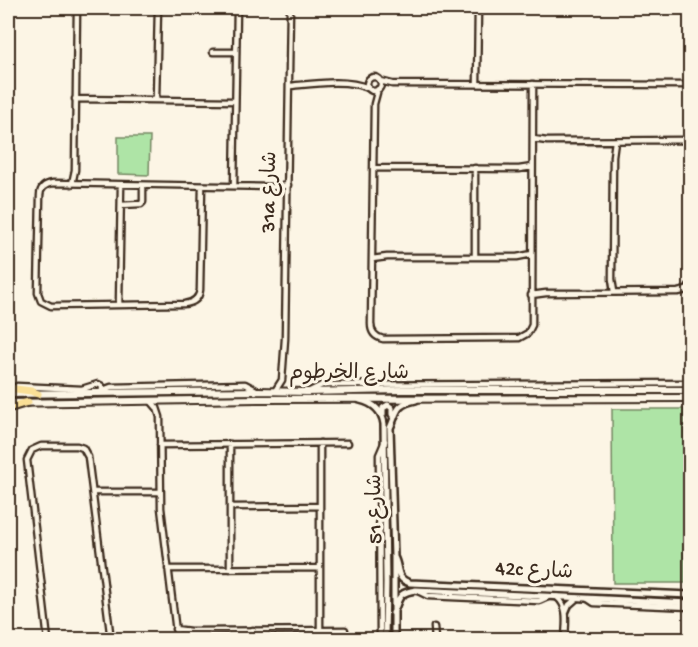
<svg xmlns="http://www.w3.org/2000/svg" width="698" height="647" font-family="'Gochi Hand','Playpen Sans Arabic',sans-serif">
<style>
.green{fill:#aee4a6;stroke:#748762;stroke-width:1.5}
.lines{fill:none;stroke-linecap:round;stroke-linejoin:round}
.minor-casing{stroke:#3b2a1e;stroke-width:9}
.tertiary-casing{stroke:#3b2a1e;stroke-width:10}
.secondary-casing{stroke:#3b2a1e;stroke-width:10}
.primary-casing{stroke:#3b2a1e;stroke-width:11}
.minor{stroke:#fcf5e5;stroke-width:4.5}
.tertiary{stroke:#fcf5e5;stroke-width:5}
.secondary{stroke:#fcf5e5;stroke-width:6}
.primary{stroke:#fadf96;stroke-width:7}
.labels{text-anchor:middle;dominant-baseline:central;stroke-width:6;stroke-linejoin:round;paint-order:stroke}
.street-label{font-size:21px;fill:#3b2a1e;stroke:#fcf5e5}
</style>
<rect width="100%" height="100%" fill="#fcf5e5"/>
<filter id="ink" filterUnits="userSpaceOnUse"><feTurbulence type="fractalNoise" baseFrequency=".0167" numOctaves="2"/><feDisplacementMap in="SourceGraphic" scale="12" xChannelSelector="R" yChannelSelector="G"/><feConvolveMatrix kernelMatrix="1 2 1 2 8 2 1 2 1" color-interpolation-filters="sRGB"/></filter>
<g filter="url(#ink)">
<!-- green -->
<path class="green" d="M118,137H150L149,175L118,174Z
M612,409H684L685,583H613Z"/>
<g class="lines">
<defs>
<path id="minor" d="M213,52H236
M367 84a7 7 0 1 1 14 0a7 7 0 1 1-14 0Z
M380,81L392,84L690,85
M477,84L478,8
M289,86C311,84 347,78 368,88
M378,89L374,104L371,324C371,332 375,337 383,339L519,338L528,333L532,325L533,84
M75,99L235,101
M156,100L158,8
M533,139L547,141L682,140L690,144
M373,168L519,169L532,167
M72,184L75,170L77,8
M202,186L200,290C199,299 193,303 184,304L51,306L41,301L38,293L40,196C40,188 45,184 53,183L272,187L288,185
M234,186L237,8
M121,205L141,204L143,202V185
M475,257V168
M372,259L387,257H517L532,254
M614,292L612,279L613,156L615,141
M531,295L546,293L678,292L687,290L690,285
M119,305L121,185
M17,386L82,389L98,384L102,386V391
M103,390L111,387L245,384L258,391
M275,391L282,380L285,339L290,8
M308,392L322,385L690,383
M151,401L157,408L160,417L161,508L177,640
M320,443V630
M160,445L348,443
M93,492H160
M230,507L320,506
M168,569L320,568
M230,569V444
M418,591L428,596L539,601L548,597
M557,597C570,608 565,625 565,640
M588,599L594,603L690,607
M566,612L569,605L577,598
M434,627L435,640
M175,629L190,631L345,630
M253,630V640
M48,640L27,460L32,450L41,446H77L83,448L88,457L111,640
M380,640L379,455L385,441"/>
<path id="tertiary" d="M360,400C373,403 382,410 384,424L386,583L385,640
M383,414V408L388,405L392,408V414
M394,557C400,568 395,579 410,583L690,595
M393,613C400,599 396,593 416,590L690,603
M394,640V557L390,428C398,410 395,405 416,400"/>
<path id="secondary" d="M8,394L258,391L307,392L402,390H690
M8,403L258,399L690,398"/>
<path id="primary" d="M8,388L31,391L38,394
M8,408L28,402"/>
</defs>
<!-- minor casing -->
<use href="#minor" class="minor-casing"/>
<!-- tertiary casing -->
<use href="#tertiary" class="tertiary-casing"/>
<!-- secondary casing -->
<use href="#secondary" class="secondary-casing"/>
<!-- primary casing -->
<use href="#primary" class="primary-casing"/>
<!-- minor -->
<use href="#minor" class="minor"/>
<!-- tertiary -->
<use href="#tertiary" class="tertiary"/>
<!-- secondary -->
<use href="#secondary" class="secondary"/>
<!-- primary -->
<use href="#primary" class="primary"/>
</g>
</g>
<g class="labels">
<!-- street labels -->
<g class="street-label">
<text transform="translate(271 192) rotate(-89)">31a شارع</text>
<text x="349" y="374">شارع الخرطوم</text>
<text transform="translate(377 509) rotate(-91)">شارع 51</text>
<text transform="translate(534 572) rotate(3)">42c شارع</text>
</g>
</g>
<!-- margin -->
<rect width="698" height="647" fill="none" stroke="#fcf5e5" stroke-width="30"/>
<rect x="15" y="15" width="668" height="617" fill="none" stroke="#3b2a1e" stroke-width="2" filter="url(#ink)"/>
</svg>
